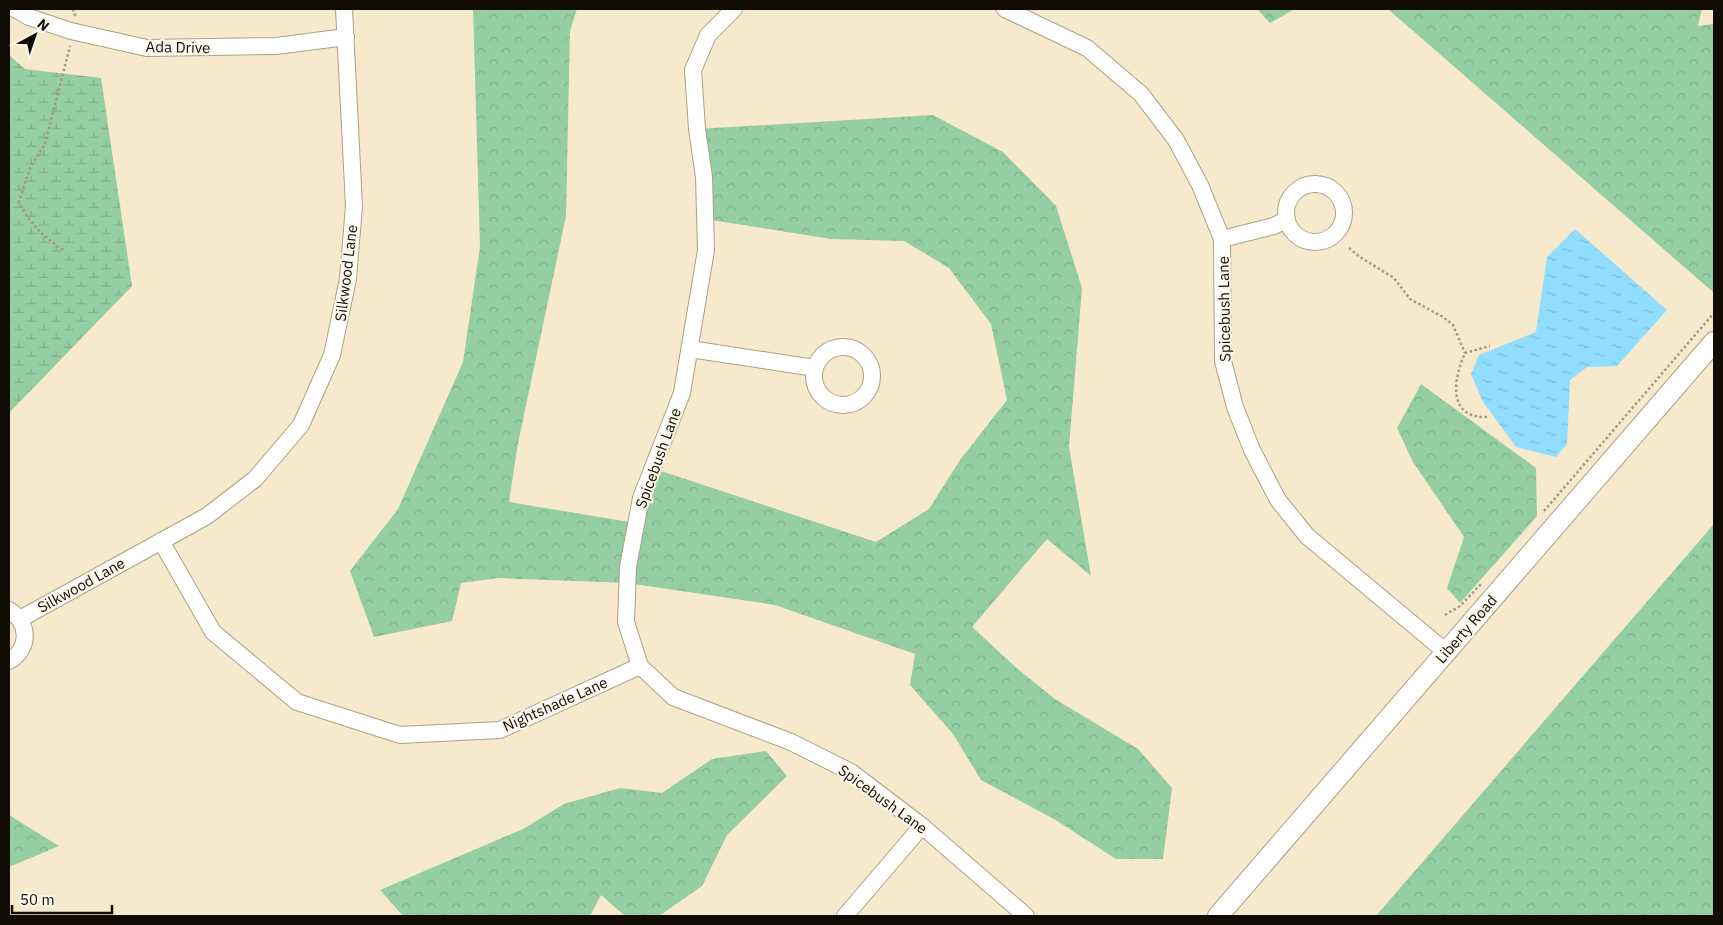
<svg xmlns="http://www.w3.org/2000/svg" width="1723" height="925" font-family="'IBM Plex Sans',sans-serif">
<style>
.forest{fill:url(#forest-crowns)}
.wetland{fill:url(#wetland-marsh)}
.water{fill:url(#water-ripples)}
.lines{fill:none;stroke-linecap:round;stroke-linejoin:round}
.minor-casing{stroke:#ada084;stroke-width:18}
.tertiary-casing{stroke:#ada084;stroke-width:22}
.path{stroke:#a49983;stroke-width:2.5;stroke-dasharray:2.5 2.5;stroke-linecap:butt}
.minor{stroke:#fff;stroke-width:16}
.tertiary{stroke:#fff;stroke-width:20}
.labels{text-anchor:middle;dominant-baseline:central;stroke-width:4.5;stroke-linejoin:round;paint-order:stroke}
.street-label{font-size:15px;fill:#110c04;stroke:#fdf7eb}
</style>
<defs>
<pattern id="forest-crowns" width="20" height="18" patternUnits="userSpaceOnUse" patternTransform="scale(1.25)"><rect width="20" height="18" fill="#95cea3"/><path d="M2 6a3 3 0 1 1 6 0M12 15a3 3 0 1 1 6 0" fill="none" stroke="#7fb08b"/></pattern>
<pattern id="wetland-marsh" width="20" height="14" patternUnits="userSpaceOnUse" patternTransform="scale(1.25)"><rect width="20" height="14" fill="#95cea3"/><path d="M1 5h8M5 5V1M11 12h8M15 12V8" fill="none" stroke="#7fb08b"/></pattern>
<pattern id="water-ripples" width="26" height="14" patternUnits="userSpaceOnUse" patternTransform="scale(1.25)"><rect width="26" height="14" fill="#90ddff"/><path d="M2 4q2-2 4 0t4 0M15 11q2-2 4 0t4 0" fill="none" stroke="#7bbcd9"/></pattern>
</defs>
<rect width="100%" height="100%" fill="#f7e9cb"/>
<!-- forest -->
<path class="forest" d="M473,9H577L570,31L566,216L518,443L509,502L636,523L652,468L876,542L929,509L960,460L1007,400L991,324L949,268L904,241L831,239L705,219L697,129L933,115L1003,152L1056,206L1082,288L1069,447L1091,576L1047,539L972,627L1020,671L1055,699L1138,749L1172,788L1163,859H1116L1054,819L981,780L953,734L910,685L915,654L775,605L627,583L498,578L461,583L452,621L374,637L350,571L398,509L463,362L480,247Z
M1257,9H1295L1270,23Z
M1388,9H1702L1698,26L1714,24V293Z
M1421,384L1536,468L1537,516L1460,603L1447,588L1464,537L1413,462L1397,428Z
M1714,524V916H1376Z
M766,751L787,776L727,835L702,886L659,916H625L601,895L590,916H403L380,890L523,829L564,804L620,788L662,793L712,759Z
M9,815L59,846L9,867Z"/>
<!-- wetland -->
<path class="wetland" d="M9,55L25,69L101,78L132,286L9,413Z"/>
<!-- water -->
<path class="water" d="M1575,229L1667,310L1617,366L1587,367L1570,380L1567,444L1556,457L1516,447L1483,402L1471,374L1479,355L1536,332L1547,257Z"/>
<g class="lines">
<defs>
<path id="minor" d="M15,9L29,17L71,31L147,48L276,46L346,37
M734,9L708,35L693,70L697,129L704,177L706,250L682,393L641,498L628,567L626,622L640,666L673,697L791,742L851,772L922,826L1026,916
M1005,9L1087,48L1141,94L1176,140L1200,185L1222,239L1223,361L1235,407L1252,450L1278,500L1307,536L1446,652
M1286 213a29 29 0 1 1 58 0a29 29 0 1 1-58 0Z
M1222,239L1274,226L1287,219
M814 376a29 29 0 1 1 58 0a29 29 0 1 1-58 0Z
M690,349L815,368
M161,541L213,632L297,702L400,735L500,730L640,666
M9,610C30,623 30,649 9,661
M20,619L207,516L255,479L301,425L332,355L348,279L354,206L344,9
M845,916L922,826"/>
<path id="tertiary" d="M1218,916L1714,342"/>
</defs>
<!-- minor casing -->
<use href="#minor" class="minor-casing"/>
<!-- tertiary casing -->
<use href="#tertiary" class="tertiary-casing"/>
<!-- path -->
<path class="path" d="M73,9L76,18
M1349,248L1360,257L1394,278L1410,299L1443,317L1453,325L1465,353
M63,250C42,235 31,225 19,202L30,168L45,144L70,46
M1487,417C1446,418 1454,378 1465,353L1490,346
M1544,511L1714,313
M1445,615L1460,606L1482,583"/>
<!-- minor -->
<use href="#minor" class="minor"/>
<!-- tertiary -->
<use href="#tertiary" class="tertiary"/>
</g>
<g class="labels">
<!-- street labels -->
<g class="street-label">
<text transform="translate(178 47) rotate(1)">Ada Drive</text>
<text transform="translate(346 273) rotate(-83)">Silkwood Lane</text>
<text transform="translate(1224 309) rotate(-91)">Spicebush Lane</text>
<text transform="translate(658 458) rotate(-70)">Spicebush Lane</text>
<text transform="translate(81 585) rotate(-29)">Silkwood Lane</text>
<text transform="translate(1466 629) rotate(-49)">Liberty Road</text>
<text transform="translate(555 704) rotate(-24)">Nightshade Lane</text>
<text transform="translate(883 799) rotate(36)">Spicebush Lane</text>
</g>
</g>
<!-- border -->
<rect width="1723" height="925" fill="none" stroke="#110c04" stroke-width="20"/>
<!-- north arrow -->
<g transform="translate(35 35) rotate(40)" stroke="#fdf7eb" stroke-width="4" paint-order="stroke">
<path d="M0-4L9 19L0 12L-9 19Z" fill="#110c04"/>
<text y="-8" font-size="14" font-weight="bold" text-anchor="middle" fill="#110c04">N</text>
</g>
<!-- scale -->
<path d="M12 905v8h100v-8" fill="none" stroke="#110c04" stroke-width="2.5"/>
<text x="20" y="905" font-size="15" fill="#110c04" stroke="#fdf7eb" stroke-width="4" paint-order="stroke">50 m</text>
</svg>
